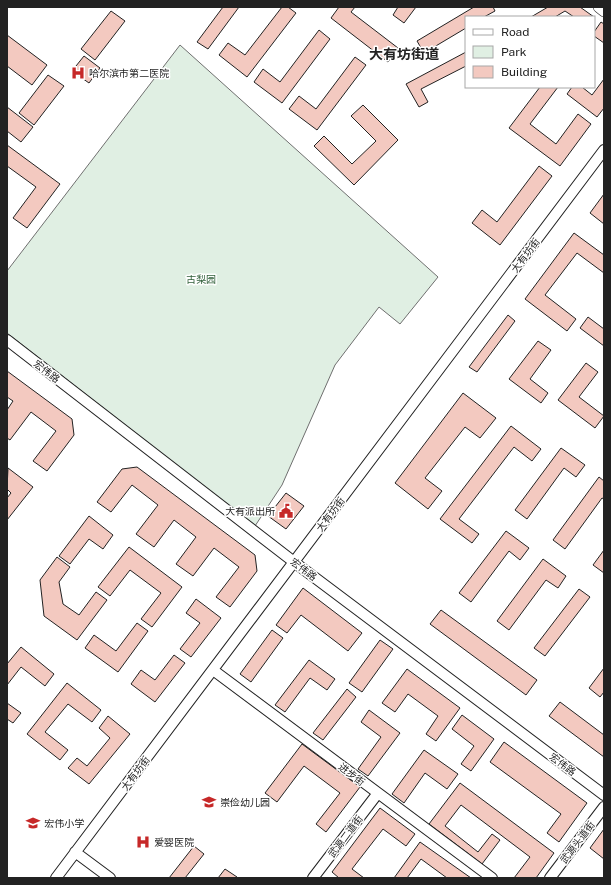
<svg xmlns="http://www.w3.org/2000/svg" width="611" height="885" font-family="'Public Sans','Noto Sans SC',sans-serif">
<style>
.green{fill:#e0efe3;stroke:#6f6f6f}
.building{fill:#f3c9c0;stroke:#222}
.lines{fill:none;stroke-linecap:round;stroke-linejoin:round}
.secondary-casing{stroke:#222;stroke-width:12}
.primary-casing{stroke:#222;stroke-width:12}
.secondary{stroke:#fff;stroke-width:10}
.primary{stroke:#fff;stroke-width:11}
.labels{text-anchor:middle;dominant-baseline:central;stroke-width:3;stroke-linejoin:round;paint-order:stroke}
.poi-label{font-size:10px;fill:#222;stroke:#fff;text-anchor:start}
.street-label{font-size:10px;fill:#222;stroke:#fff}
.park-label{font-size:10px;fill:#2f5e38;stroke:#fff}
.district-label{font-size:14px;font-weight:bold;fill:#222;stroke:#fff}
</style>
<rect width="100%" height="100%" fill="#fff"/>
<!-- green -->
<path class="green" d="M180,45L438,277L400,324L379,307L335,365L282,485L255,526L7,333V271Z"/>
<!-- building -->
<path class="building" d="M223,7H239L208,49L197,42Z
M282,7H288L296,13L247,77L219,55L228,43L245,55Z
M339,7H355L351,12L398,48L388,62L331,18Z
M398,7H416L404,23L393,15Z
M474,7H493L495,11L484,17H466V28L424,53L417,41Z
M548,7H580L594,17H574L565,11L555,17H531Z
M111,11L125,21L95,60L81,49Z
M601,22L604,24V43L594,36V32Z
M319,30L330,39L282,103L254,82L263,69L280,82Z
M7,35L47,65L32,85L7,66Z
M466,52V66L421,89L428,102L419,107L406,84Z
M84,56L100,68L89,83L72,71Z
M355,57L366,65L317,130L289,109L299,96L316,109Z
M48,75L64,86L34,125L19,113Z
M604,79V108L597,117L567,94L572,87H582L592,95Z
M540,87H558L530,124L556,144L578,114L591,124L560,166L509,128Z
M363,105L398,140L354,185L314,146L324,136L352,164L376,141L351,116Z
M7,107L33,127L21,142L7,131Z
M7,145L60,184L27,228L13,218L36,187L7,166Z
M539,166L552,176L500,245L472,223L482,210L497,222Z
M604,194V224L590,213Z
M574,233L604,255V273L577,253L545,295L576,319L567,331L525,299Z
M508,315L515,321L477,372L469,367Z
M588,317L604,329V346L580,328Z
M538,341L551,350L530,379L548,393L541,403L509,379Z
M586,363L598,372L579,397L604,416L595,428L558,400Z
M7,371L72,419L74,435L47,471L33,461L56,431L31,412L10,440L7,438V410L13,401L7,397Z
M463,393L496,418L480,438L465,427L425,478L442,491L428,509L395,483Z
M511,426L541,449L532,461L514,447L459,519L479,534L472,543L440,519Z
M561,448L585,465L576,477L564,468L527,519L515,510Z
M137,467L255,555L257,571L230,607L216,597L239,567L214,548L193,576L176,564L196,537L174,520L154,547L136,534L158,505L132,485L111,512L97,502L122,469Z
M8,468L33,487L7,520V498L11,493L7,489Z
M599,477L604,481V499L602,498L565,549L553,540Z
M286,493L304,506L286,529L268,516Z
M89,516L113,535L103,549L89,539L70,564L59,556Z
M506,531L529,548L520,560L509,551L471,602L459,593Z
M129,547L182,587L152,627L141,619L161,593L130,570L110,596L98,587Z
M604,550V573L593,565Z
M57,557L70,567L59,582L63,604L79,615L96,592L107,600L77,640L44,616L40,580Z
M543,559L566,576L558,588L546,580L509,630L497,621Z
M303,588L362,633L348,651L301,615L287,633L276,625Z
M579,589L590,597L545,656L534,648Z
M196,599L221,618L191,657L180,649L200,623L186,613Z
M441,610L537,680L526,695L430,624Z
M137,623L148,631L118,672L85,648L94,635L116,651Z
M272,630L283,638L251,682L240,674Z
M380,640L393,649L362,692L349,683Z
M21,647L54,674L45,686L21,667L7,685V664Z
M174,655L185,663L155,702L131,684L141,670L155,680Z
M309,660L335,679L327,690L310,678L285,712L275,705Z
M604,668V692L600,697L589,688Z
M407,669L460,708L436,741L426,734L438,716L408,694L395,712L382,703Z
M67,683L101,710L92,722L68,704L45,732L68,750L60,760L27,734Z
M347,689L356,697L323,740L313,733Z
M560,702L604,735V757L549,716Z
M7,703L21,713L13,723L7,719Z
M369,710L400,733L368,776L358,769L381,737L361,722Z
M462,715L494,739L471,771L461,764L474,746L452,729Z
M108,716L130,734L89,784L68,768L77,758L87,766L110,738L99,728Z
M504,742L587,803L559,842L547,833L561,814L490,762Z
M302,744L360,787L326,832L316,824L340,793L304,766L277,802L265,793Z
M424,750L458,774L447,789L425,773L404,803L392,794Z
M460,783L554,853L536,878H514L530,857L461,805L445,826L478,852L492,834L500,840L482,864L429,824Z
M380,808L415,834L406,846L383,829L352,869L364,878H339L332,872Z
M604,829V859L590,848Z
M420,842L471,878H447L421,859L407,878H394Z
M194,846L204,854L185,878H169Z
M225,869L237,877V878H218Z"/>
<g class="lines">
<defs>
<path id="secondary" d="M7,340L294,562L604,795
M213,670L492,878
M75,852L110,878
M56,878L604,150
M313,878L378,793
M550,878L604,807"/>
<path id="primary" d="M599,7L604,11"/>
</defs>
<!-- secondary casing -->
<use href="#secondary" class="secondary-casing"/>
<!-- primary casing -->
<use href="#primary" class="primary-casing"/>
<!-- secondary -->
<use href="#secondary" class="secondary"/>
<!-- primary -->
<use href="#primary" class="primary"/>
</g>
<!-- icons -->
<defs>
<symbol id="hospital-bare" viewBox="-9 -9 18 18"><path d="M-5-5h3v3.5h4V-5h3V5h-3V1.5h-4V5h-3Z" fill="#c62828" stroke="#fff" stroke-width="2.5" paint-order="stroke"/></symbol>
<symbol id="civic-bare" viewBox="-9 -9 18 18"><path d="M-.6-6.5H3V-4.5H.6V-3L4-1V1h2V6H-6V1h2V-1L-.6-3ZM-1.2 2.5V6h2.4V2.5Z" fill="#c62828" stroke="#fff" stroke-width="2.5" paint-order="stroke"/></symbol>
<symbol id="school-bare" viewBox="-9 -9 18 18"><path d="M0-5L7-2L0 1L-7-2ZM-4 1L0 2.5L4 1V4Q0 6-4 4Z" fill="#c62828" stroke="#fff" stroke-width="2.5" paint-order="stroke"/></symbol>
</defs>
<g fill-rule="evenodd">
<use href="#hospital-bare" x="68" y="63" width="20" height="20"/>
<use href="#civic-bare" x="276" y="501" width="20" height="20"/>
<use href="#school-bare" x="199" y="792" width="20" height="20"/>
<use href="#school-bare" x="23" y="813" width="20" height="20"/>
<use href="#hospital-bare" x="133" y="832" width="20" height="20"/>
</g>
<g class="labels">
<!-- poi labels -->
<g class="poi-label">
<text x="89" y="73">哈尔滨市第二医院</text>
<text x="275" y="511" text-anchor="end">大有派出所</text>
<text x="220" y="802">崇俭幼儿园</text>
<text x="44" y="823">宏伟小学</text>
<text x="154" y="842">爱婴医院</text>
</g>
<!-- street labels -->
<g class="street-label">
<text transform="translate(525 255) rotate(-53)">大有坊街</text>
<text transform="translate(47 371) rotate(38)">宏伟路</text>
<text transform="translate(330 514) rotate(-53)">大有坊街</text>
<text transform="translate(304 569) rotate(37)">宏伟路</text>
<text transform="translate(563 764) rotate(37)">宏伟路</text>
<text transform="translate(135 773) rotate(-53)">大有坊街</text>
<text transform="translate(352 774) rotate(37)">进步街</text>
<text transform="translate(345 836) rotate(-53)">武源二道街</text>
<text transform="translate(577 842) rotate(-53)">武源头道街</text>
</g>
<!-- park labels -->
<g class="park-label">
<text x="201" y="279">古梨园</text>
</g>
<!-- district labels -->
<g class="district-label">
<text x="404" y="54">大有坊街道</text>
</g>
</g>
<!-- border -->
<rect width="611" height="885" fill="none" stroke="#222222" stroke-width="16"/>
<!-- legend -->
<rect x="465" y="16" width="130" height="72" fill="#ffffff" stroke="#a7a7a7"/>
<rect x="473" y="29" width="20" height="6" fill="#ffffff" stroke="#a7a7a7"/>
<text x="501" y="36" font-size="12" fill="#222222">Road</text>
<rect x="473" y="46" width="20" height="12" fill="#e0efe3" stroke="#a7a7a7"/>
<text x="501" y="56" font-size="12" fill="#222222">Park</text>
<rect x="473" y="66" width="20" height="12" fill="#f3c9c0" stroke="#a7a7a7"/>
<text x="501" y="76" font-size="12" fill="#222222">Building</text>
</svg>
